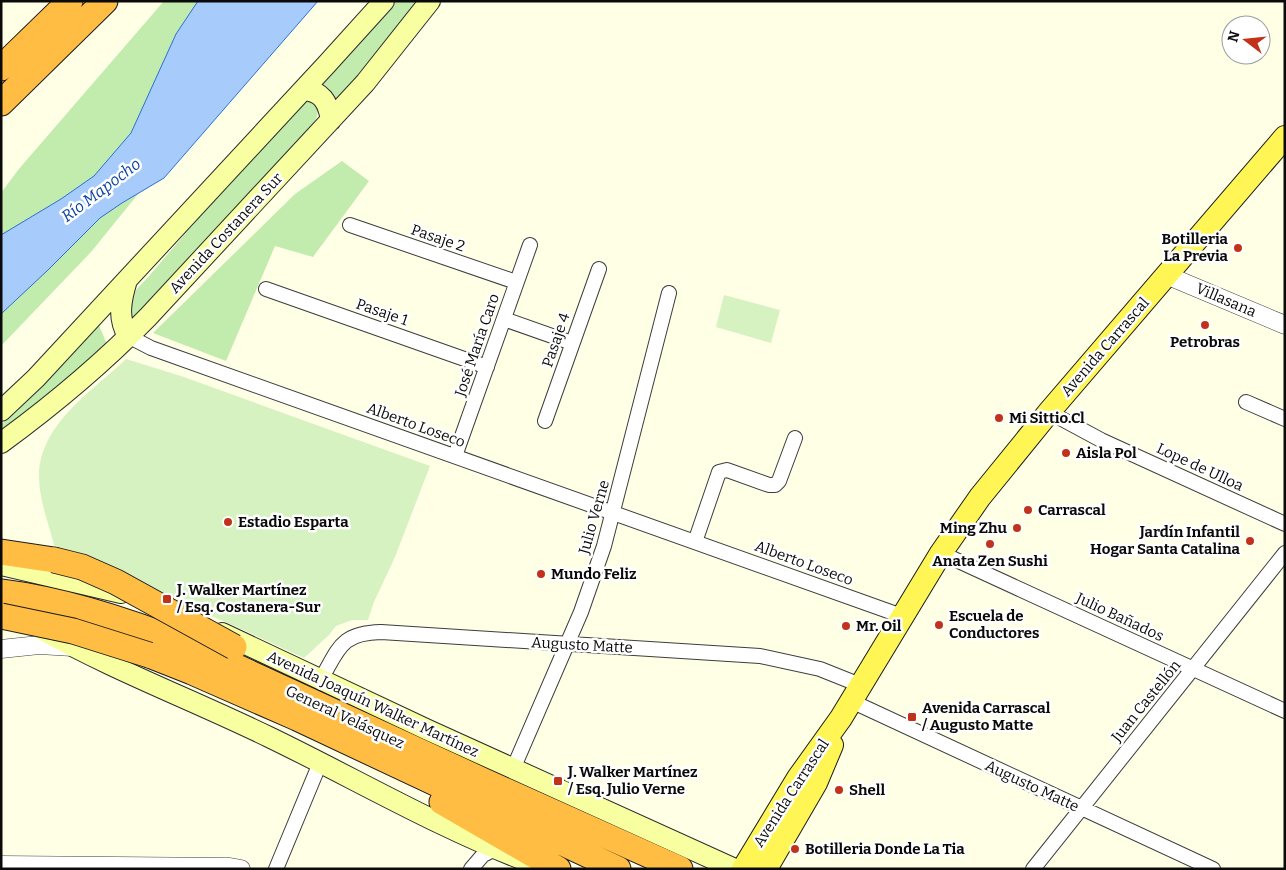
<svg xmlns="http://www.w3.org/2000/svg" width="1286" height="870" font-family="Bitter,serif">
<style>
.green{fill:#c2ebae}
.pitch{fill:#d7f2c1}
.water{fill:#a7cbfa;stroke:#2970d6}
.lines{fill:none;stroke-linecap:round;stroke-linejoin:round}
.minor-casing{stroke:#3d3d3d;stroke-width:16}
.tertiary-casing{stroke:#3d3d3d;stroke-width:19}
.secondary-casing{stroke:#2c2c2c;stroke-width:22}
.primary-casing{stroke:#1b1b1b;stroke-width:24}
.motorway-casing{stroke:#1b1b1b;stroke-width:27}
.minor{stroke:#fff;stroke-width:14}
.tertiary{stroke:#fff;stroke-width:18}
.secondary{stroke:#f7ffa1;stroke-width:20}
.primary{stroke:#fff656;stroke-width:22}
.motorway{stroke:#ffbd44;stroke-width:25}
.motorway-bridge-casing{stroke:#1b1b1b;stroke-width:27;stroke-linecap:butt}
.motorway-bridge{stroke:#ffbd44;stroke-width:25}
.poi-dot{fill:#c2321a;stroke:#fff;stroke-width:2}
.labels{text-anchor:middle;dominant-baseline:central;stroke-width:5;stroke-linejoin:round;paint-order:stroke}
.street-label{font-size:15px;fill:#0a0a0a;stroke:#fff}
.poi-label{font-size:15px;font-weight:bold;fill:#0a0a0a;stroke:#fff;text-anchor:start}
.water-label{font-size:16px;font-style:italic;fill:#0c44a2;stroke:#fff}
</style>
<rect width="100%" height="100%" fill="#ffffe6"/>
<!-- green -->
<path class="green" d="M164,1H309L177,146L91,252L1,346V193L18,170Z
M395,1H425L338,105L316,86L353,48Z
M298,101H312L319,108L316,119L306,132L132,322L130,311L136,290L150,275Z
M342,161L369,181L313,257L275,246L226,361L153,333L295,194Z
M98,323L109,349L1,435V425L58,367Z"/>
<!-- pitch -->
<path class="pitch" d="M724,295L780,310L771,343L716,327Z
M126,359L181,376L430,466L395,557L374,602L368,620H352L336,626L329,635L304,658L239,628L55,548C49,525 39,500 39,476C40,423 92,392 126,359Z"/>
<!-- water -->
<path class="water" d="M198,1H318L164,178L122,203L100,218L48,270L1,314V235L61,199L94,176L131,133L176,34Z"/>
<g class="lines">
<defs>
<path id="minor" d="M350,225L516,282
M266,289L487,367
M504,319L572,343
M128,336L151,348L902,616
M1246,402L1285,419
M1049,412L1101,440L1285,524
M545,421L599,269
M455,456L530,245
M695,542L719,472L727,470L769,485H775L779,481L795,438
M941,553L1285,711
M321,679C339,649 340,633 381,632L760,656L820,669L860,685
M851,701L1213,869
M513,769L581,612L604,546L669,293
M276,869L320,763
M471,869L483,855L495,849
M1033,869L1285,553"/>
<path id="tertiary" d="M1166,275L1285,325
M1,649L39,645L73,647
M1,865L230,867L241,869"/>
<path id="secondary" d="M303,90C322,91 328,102 331,120
M127,280C121,300 117,318 128,336
M1,411L36,378L327,64L384,1
M1,443C53,405 103,363 148,317L365,83L430,1
M1,565L121,593
M39,628C113,670 193,700 269,737C356,779 439,828 529,862
M222,633L428,730L735,869"/>
<path id="primary" d="M743,869L798,778L841,718L941,553L980,497L1049,412L1285,137
M766,869L816,783L832,745"/>
<path id="motorway" d="M1,68L70,1
M1,103L105,1
M1,552L54,560
M1,592C65,600 129,621 189,645L482,780L680,869
M149,655L192,672L297,718L618,869
M442,802L558,869"/>
</defs>
<!-- minor casing -->
<use href="#minor" class="minor-casing"/>
<!-- tertiary casing -->
<use href="#tertiary" class="tertiary-casing"/>
<!-- secondary casing -->
<use href="#secondary" class="secondary-casing"/>
<!-- primary casing -->
<use href="#primary" class="primary-casing"/>
<!-- motorway casing -->
<use href="#motorway" class="motorway-casing"/>
<!-- minor -->
<use href="#minor" class="minor"/>
<!-- tertiary -->
<use href="#tertiary" class="tertiary"/>
<!-- secondary -->
<use href="#secondary" class="secondary"/>
<!-- primary -->
<use href="#primary" class="primary"/>
<!-- motorway -->
<use href="#motorway" class="motorway"/>
<defs>
<path id="motorway-bridge" d="M54,560L82,567L116,582L234,647
M1,616L73,631L149,655"/>
</defs>
<!-- motorway-bridge casing -->
<use href="#motorway-bridge" class="motorway-bridge-casing"/>
<!-- motorway-bridge -->
<use href="#motorway-bridge" class="motorway-bridge"/>
</g>
<!-- markers -->
<g class="poi-dot">
<circle cx="1238" cy="248" r="5"/>
<circle cx="1205" cy="325" r="5"/>
<circle cx="999" cy="418" r="5"/>
<circle cx="1066" cy="453" r="5"/>
<circle cx="1028" cy="510" r="5"/>
<circle cx="228" cy="522" r="5"/>
<circle cx="1017" cy="528" r="5"/>
<circle cx="1250" cy="541" r="5"/>
<circle cx="990" cy="544" r="5"/>
<circle cx="541" cy="574" r="5"/>
<rect x="162" y="594" width="10" height="10" rx="2.5"/>
<circle cx="939" cy="625" r="5"/>
<circle cx="846" cy="626" r="5"/>
<rect x="907" y="712" width="10" height="10" rx="2.5"/>
<rect x="553" y="776" width="10" height="10" rx="2.5"/>
<circle cx="839" cy="790" r="5"/>
<circle cx="795" cy="849" r="5"/>
</g>
<g class="labels">
<!-- street labels -->
<g class="street-label">
<text transform="translate(226 233) rotate(-47)">Avenida Costanera Sur</text>
<text transform="translate(438 238) rotate(19)">Pasaje 2</text>
<text transform="translate(1226 300) rotate(23)">Villasana</text>
<text transform="translate(382 312) rotate(19)">Pasaje 1</text>
<text transform="translate(556 340) rotate(-71)">Pasaje 4</text>
<text transform="translate(477 345) rotate(-71)">José María Caro</text>
<text transform="translate(1105 347) rotate(-49)">Avenida Carrascal</text>
<text transform="translate(416 425) rotate(20)">Alberto Loseco</text>
<text transform="translate(1200 467) rotate(25)">Lope de Ulloa</text>
<text transform="translate(594 517) rotate(-74)">Julio Verne</text>
<text transform="translate(804 563) rotate(20)">Alberto Loseco</text>
<text transform="translate(1120 617) rotate(25)">Julio Bañados</text>
<text transform="translate(582 645) rotate(3)">Augusto Matte</text>
<text transform="translate(1146 701) rotate(-51)">Juan Castellón</text>
<text transform="translate(373 704) rotate(25)">Avenida Joaquín Walker Martínez</text>
<text transform="translate(345 717) rotate(25)">General Velásquez</text>
<text transform="translate(1032 786) rotate(25)">Augusto Matte</text>
<text transform="translate(791 793) rotate(-57)">Avenida Carrascal</text>
</g>
<!-- poi labels -->
<g class="poi-label">
<text x="1228" y="239" text-anchor="end">Botilleria<tspan x="1228" dy="17">La Previa</tspan></text>
<text x="1205" y="342" text-anchor="middle">Petrobras</text>
<text x="1009" y="418">Mi Sittio.Cl</text>
<text x="1076" y="453">Aisla Pol</text>
<text x="1038" y="510">Carrascal</text>
<text x="238" y="522">Estadio Esparta</text>
<text x="1007" y="528" text-anchor="end">Ming Zhu</text>
<text x="1240" y="532" text-anchor="end">Jardín Infantil<tspan x="1240" dy="17">Hogar Santa Catalina</tspan></text>
<text x="990" y="561" text-anchor="middle">Anata Zen Sushi</text>
<text x="551" y="574">Mundo Feliz</text>
<text x="177" y="590">J. Walker Martínez<tspan x="177" dy="17">/ Esq. Costanera-Sur</tspan></text>
<text x="949" y="616">Escuela de<tspan x="949" dy="17">Conductores</tspan></text>
<text x="856" y="626">Mr. Oil</text>
<text x="922" y="708">Avenida Carrascal<tspan x="922" dy="17">/ Augusto Matte</tspan></text>
<text x="568" y="772">J. Walker Martínez<tspan x="568" dy="17">/ Esq. Julio Verne</tspan></text>
<text x="849" y="790">Shell</text>
<text x="805" y="849">Botilleria Donde La Tia</text>
</g>
<!-- water labels -->
<g class="water-label">
<text transform="translate(101 190) rotate(-37)">Río Mapocho</text>
</g>
</g>
<!-- border -->
<rect width="1286" height="870" fill="none" stroke="#0a0a0a" stroke-width="5"/>
<!-- north arrow -->
<g transform="translate(1246 40) rotate(286)"><circle r="24" fill="#ffffff" stroke="#9d9d9d"/>
<path d="M0-4L9 19L0 12L-9 19Z" fill="#c2321a"/>
<text y="-8" font-size="14" font-weight="bold" text-anchor="middle" fill="#0a0a0a">N</text>
</g>
</svg>
